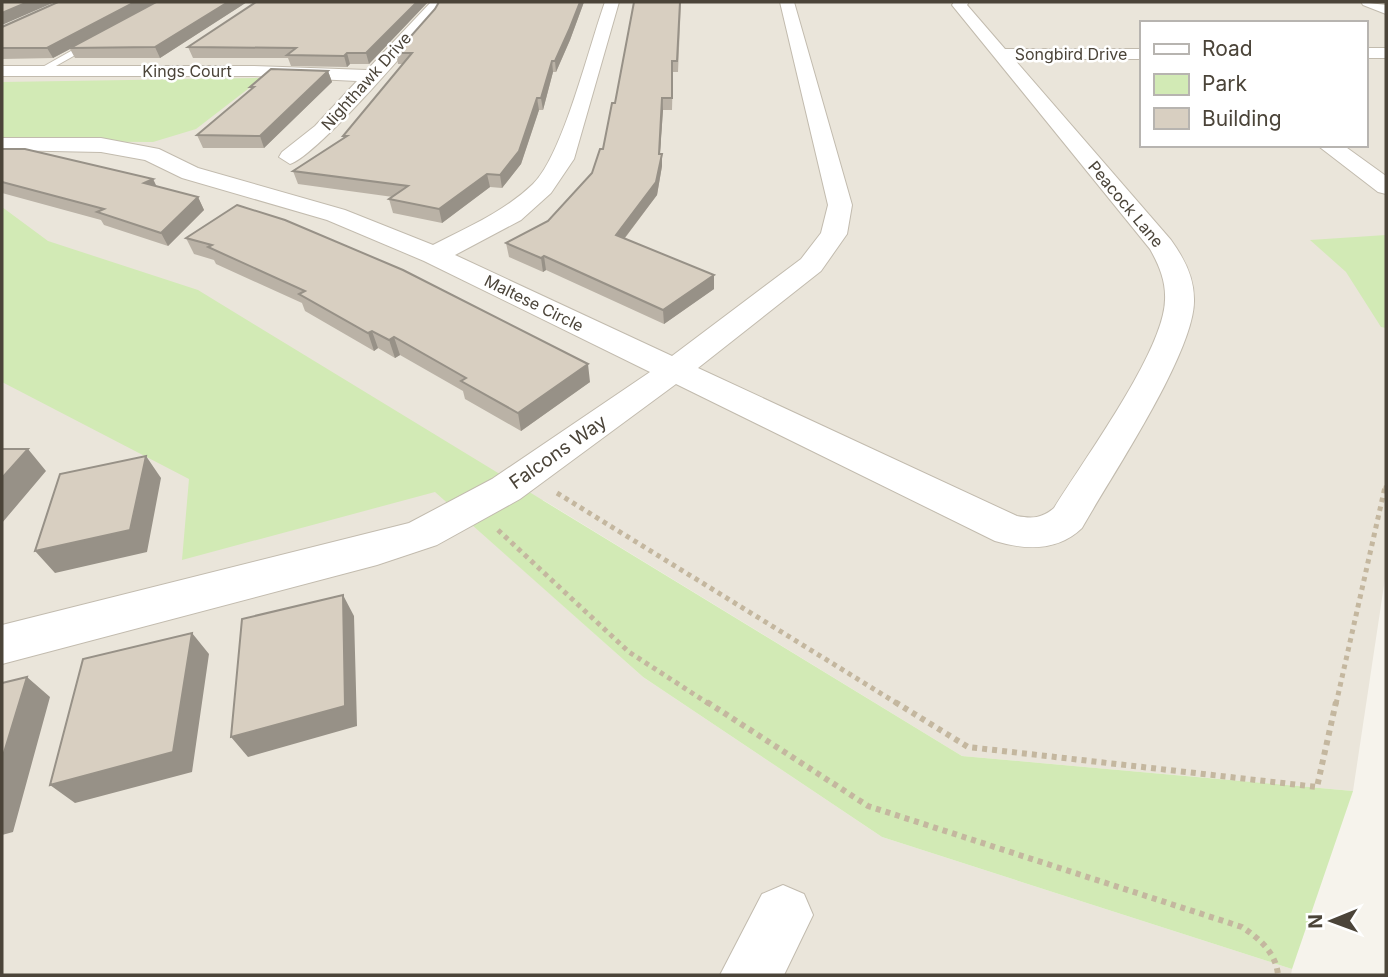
<svg xmlns="http://www.w3.org/2000/svg" width="1388" height="977" font-family="Inter,sans-serif">
<style>
.residential{fill:#eae5da;fill-rule:evenodd}
.green{fill:#d2eab5}
.lines{fill:none;stroke-linecap:round;stroke-linejoin:round}
.service-casing{stroke:#c2bbae;stroke-width:2}
.minor-casing{stroke:#c2bbae;stroke-width:2}
.path-far2{stroke:#c4b79f;stroke-width:3.5;stroke-dasharray:3.5 3.5;stroke-linecap:butt}
.path-far1{stroke:#c4b79f;stroke-width:5;stroke-dasharray:4.5 4.5;stroke-linecap:butt}
.path{stroke:#c4b79f;stroke-width:6;stroke-dasharray:5 5;stroke-linecap:butt}
.service{fill:#fff;fill-rule:evenodd}
.minor{fill:#fff;fill-rule:evenodd}
.wall{fill:#bab2a6}
.shaded-wall{fill:#979187}
.building{fill:#d8cfc1;stroke:#979187;stroke-width:2}
.labels{text-anchor:middle;dominant-baseline:central;stroke-width:5;stroke-linejoin:round;paint-order:stroke}
.far-street-label{font-size:16px;fill:#4b4439;stroke:#fff}
.street-label{font-size:19px;fill:#4b4439;stroke:#fff}
</style>
<rect width="100%" height="100%" fill="#f6f3ec"/>
<!-- residential -->
<path class="residential" d="M2,2H1386V572L1353,791L962,756L543,500L485,536L643,677L882,837L1292,969L1291,975H2ZM1141,23H1365V145H1141Z"/>
<!-- green -->
<path class="green" d="M262,78L196,129L153,142L2,141V82Z
M2,207L48,241L198,290L962,756L1353,791L1292,969L882,837L643,677L435,492L182,560L189,479L2,382Z
M1386,235V328L1381,327L1346,272L1310,240Z"/>
<g class="lines">
<defs>
<path id="service" d="M94,38L102,40L47,71L39,69Z"/>
<path id="minor" d="M431,2H446C426,30 316,157 290,164L279,157L282,152L315,126L357,81L254,76H2V66H254L367,70Z
M605,2H619L574,159L551,193L521,220L455,255L672,356L801,259L821,233L828,205L780,2H794L852,205L847,234L821,271L698,368L1017,516C1033,519 1042,518 1054,508C1083,461 1164,351 1165,300C1166,281 1159,265 1150,249L952,5L954,2H969L967,5L1005,49H1141V59H1014L1171,240C1184,258 1194,277 1194,299C1196,351 1110,478 1082,528C1057,552 1025,550 995,541L676,384L520,499L437,545L377,565L2,664V625L409,523L492,479L650,372L424,261L327,220L182,178L145,160L101,152L2,150V138H101L159,149L198,168L345,210L433,245C468,227 504,212 533,184C563,155 589,46 605,2Z
M1361,2L1386,5V14L1363,5Z
M1365,48H1386V58H1365Z
M1317,145H1343L1386,176V194L1378,192Z
M783,885L804,894L813,915L784,975H720L762,894Z"/>
</defs>
<!-- service casing -->
<use href="#service" class="service-casing"/>
<!-- minor casing -->
<use href="#minor" class="minor-casing"/>
<!-- path-far2 -->
<path class="path-far2" d="M1385,489L1386,484"/>
<!-- path-far1 -->
<path class="path-far1" d="M557,493L898,704
M498,530L629,652L709,704
M1336,704L1385,487"/>
<!-- path -->
<path class="path" d="M707,702L868,806L1242,927C1260,939 1276,953 1278,975
M895,702L968,747L1317,787L1336,702"/>
<!-- service -->
<use href="#service" class="service"/>
<!-- minor -->
<use href="#minor" class="minor"/>
</g>
<!-- wall -->
<path class="wall" d="M58,2H247L160,58H75L70,49L53,58L2,59V27Z
M428,2L369,64H350L347,67L291,66L288,58H193L188,47Z
M439,2H584L570,40L556,72H553L543,110H539L521,164L502,188L490,187L442,223L393,213L389,199L393,197L298,184L293,171L344,138L343,136L403,64H398L396,53L435,9Z
M634,2H681L678,72H673L672,110H663L660,154L662,166L657,195L625,238L714,289L664,324L546,270L543,272L509,257L506,243L548,221L592,173L603,149L615,103Z
M328,71L332,82L264,148H203L197,135L251,89L250,87Z
M2,149L153,179L157,187L198,197L204,210L168,246L104,225L101,220L2,193Z
M237,205L590,382L521,431L465,399L463,391L400,355L395,358L378,348L374,351L305,311L302,303L216,264L214,260L194,254L186,238Z"/>
<!-- shaded-wall -->
<path class="shaded-wall" d="M28,2H55L2,25V13Z
M135,2H156L70,48V49L53,58L47,48Z
M228,2H247L160,58L155,47Z
M417,2H428L369,64L366,53Z
M580,2H584L570,40L556,72L555,61Z
M347,53L350,64L347,67L344,56Z
M552,61L553,72L543,110L541,98Z
M328,71L332,82L264,148L260,136Z
M537,98L539,110L521,164L502,188L500,175Z
M662,98L663,110L659,166V154Z
M662,154V166L657,195L617,248L616,235Z
M487,174L490,187L442,223L439,209Z
M153,179L159,192L144,183Z
M198,197L204,210L168,246L161,233Z
M544,256L546,270L543,272L541,258Z
M714,275V289L664,324L663,310Z
M372,331L378,348L374,351L368,333Z
M394,337L400,355L395,358L389,340Z
M588,364L590,382L521,431L518,413Z
M28,449L46,471L2,523V478Z
M146,456L161,478L147,552L55,573L35,551Z
M343,595L354,616L357,726L248,757L231,737Z
M192,633L209,654L192,772L75,803L50,785Z
M27,677L50,697L13,832L2,835V759Z"/>
<!-- building -->
<path class="building" d="M2,2H28L2,13Z
M58,2H135L47,48H2V27Z
M156,2H228L155,47L70,48Z
M256,2H417L366,53H347L344,56L287,55L296,48L188,47Z
M439,2H580L569,30L555,61H552L541,98H537L519,151L500,175L487,174L439,209L389,199L408,186L293,171L347,136H343L412,53H396L435,9Z
M634,2H680L677,61H672V98H662L659,154H662L656,182L616,235L714,275L663,310L544,256L541,258L506,243L548,221L592,173L600,149H603L612,103H615Z
M271,69L328,71L260,136L197,135L254,87H250Z
M2,149H25L153,179L144,183L198,197L161,233L97,212L104,209L2,182Z
M237,205L285,220L403,270L588,364L518,413L461,381L466,378L394,337L389,340L372,331L368,333L299,294L305,291L208,247L212,245L186,238Z
M2,449H28L2,478Z
M146,456L130,530L35,551L60,474Z
M343,595L345,706L231,737L242,619Z
M192,633L173,752L50,785L83,659Z
M27,677L2,759V683Z"/>
<g class="labels">
<!-- far-street labels -->
<g class="far-street-label">
<text x="1071" y="54">Songbird Drive</text>
<text x="187" y="71">Kings Court</text>
<text transform="translate(366 81) rotate(-48)">Nighthawk Drive</text>
<text transform="translate(1126 204) rotate(50)">Peacock Lane</text>
<text transform="translate(534 303) rotate(26)">Maltese Circle</text>
</g>
<!-- street labels -->
<g class="street-label">
<text transform="translate(558 452) rotate(-35)">Falcons Way</text>
</g>
</g>
<!-- border -->
<rect width="1388" height="977" fill="none" stroke="#4b4439" stroke-width="7"/>
<!-- legend -->
<rect x="1140" y="21" width="228" height="126" fill="#ffffff" stroke="#b7b4b0" stroke-width="2"/>
<rect x="1154" y="44" width="35" height="10" fill="#ffffff" stroke="#b7b4b0" stroke-width="2"/>
<text x="1202" y="56" font-size="21" fill="#4b4439">Road</text>
<rect x="1154" y="74" width="35" height="21" fill="#d2eab5" stroke="#b7b4b0" stroke-width="2"/>
<text x="1202" y="91" font-size="21" fill="#4b4439">Park</text>
<rect x="1154" y="108" width="35" height="21" fill="#d8cfc1" stroke="#b7b4b0" stroke-width="2"/>
<text x="1202" y="126" font-size="21" fill="#4b4439">Building</text>
<!-- north arrow -->
<g transform="translate(1332 921) rotate(269)" stroke="#ffffff" stroke-width="5" paint-order="stroke">
<path d="M0-5L12 26L0 18L-12 26Z" fill="#4b4439"/>
<text y="-10" font-size="19" font-weight="bold" text-anchor="middle" fill="#4b4439">N</text>
</g>
</svg>
